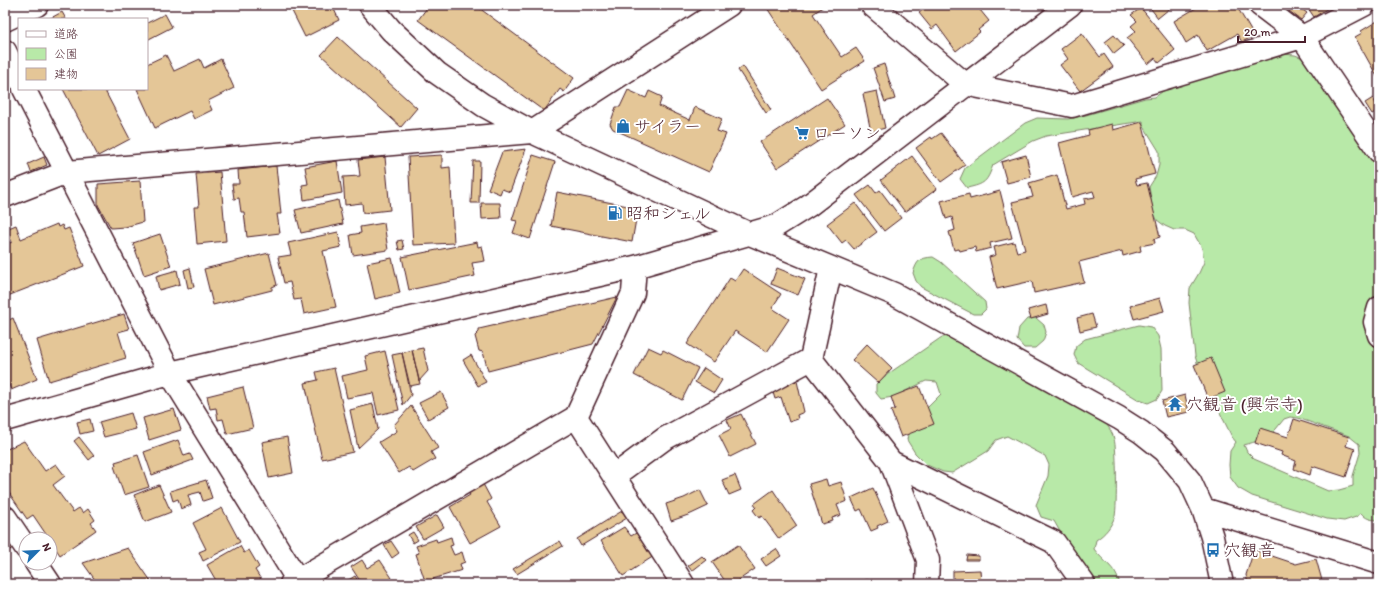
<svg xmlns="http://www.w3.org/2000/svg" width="1384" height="589" font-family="Itim,'Klee One',sans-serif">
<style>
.green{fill:#b8e9a8;stroke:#81846a;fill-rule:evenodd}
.building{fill:#e4c697;stroke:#4a1f2b}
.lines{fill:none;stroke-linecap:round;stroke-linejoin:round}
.minor-casing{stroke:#4a1f2b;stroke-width:25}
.minor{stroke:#fff;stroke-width:22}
.labels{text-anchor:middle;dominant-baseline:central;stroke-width:4;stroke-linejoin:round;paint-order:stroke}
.poi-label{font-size:17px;fill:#4a1f2b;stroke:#fff;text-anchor:start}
</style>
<rect width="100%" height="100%" fill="#fff"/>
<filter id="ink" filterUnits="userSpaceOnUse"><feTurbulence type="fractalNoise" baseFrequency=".025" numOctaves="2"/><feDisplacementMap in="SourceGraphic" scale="8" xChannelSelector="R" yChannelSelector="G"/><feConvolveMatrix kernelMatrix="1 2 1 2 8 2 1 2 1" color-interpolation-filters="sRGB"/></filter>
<g filter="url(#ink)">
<!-- green -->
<path class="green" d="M1282,54L1295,55L1306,59L1379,161V520C1371,520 1366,519 1361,513L1356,517L1344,521L1327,519L1252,496L1238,488L1230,477L1229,465L1230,451L1236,442L1232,437L1200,372L1195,356L1189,303L1190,288L1199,273L1204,262L1202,248L1194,234L1185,230H1174L1165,226L1157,220L1153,211L1149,187L1156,176L1159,165V151L1143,125V121L1046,136L1033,141L993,165C987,182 985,184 967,188L960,179L965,168L1025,123L1037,118L1068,119L1086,115L1145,98L1155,97L1170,86ZM1290,417L1298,418L1349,436L1359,444L1360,453L1353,476V486L1339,490L1328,491L1254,459L1247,452L1244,445C1255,442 1269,438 1276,429C1279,426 1281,422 1284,419Z
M933,257L941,262L985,302L986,309L981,314H973L921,287L916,281L913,273C917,261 919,258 933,257Z
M1036,318L1044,325L1046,332L1043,341L1035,348H1024L1017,340L1019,328L1027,319Z
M1139,325L1151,327L1158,336L1161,349L1162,391L1157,399L1148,403L1139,400L1078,363L1074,355L1076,346L1085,339Z
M952,336L1102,418C1107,425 1112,431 1114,439C1117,448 1117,508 1115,516C1111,527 1105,534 1096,540L1094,549C1104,563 1115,566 1120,584H1096L1078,555L1068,546L1054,521L1041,517L1036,505L1048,476L1049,465L1045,456L1007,436L996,440L988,451L952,473L943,472L927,465L915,453L907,440L909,429L919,416L941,394L937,382L926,381L893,397L881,399L876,393V384L885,376L942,337Z"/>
<!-- building -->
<path class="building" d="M289,5H332L339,20L305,37Z
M429,5H475L574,78L564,92L560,89L544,111L418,20Z
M765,5H823L824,6L813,14L842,57L856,48L865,61L821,89Z
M929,5H976L989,21L978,30L980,32L956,51L937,25L932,29L919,13Z
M1148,5H1174L1158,18Z
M1201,5H1227L1228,7L1231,5H1236L1254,36L1242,42L1237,34L1207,51L1198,35L1186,43L1174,21Z
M1293,5H1296L1307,13L1301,20L1289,11Z
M1312,5H1333L1314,17L1308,8Z
M1141,8L1175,50L1159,63L1155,58L1148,64L1127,38L1136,31L1131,26L1137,21L1131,15Z
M62,12L66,19H49Z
M165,14L172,27L147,40V23Z
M1379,20V80L1355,37L1362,33L1361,31Z
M1082,33L1100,57L1104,54L1113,67L1080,91L1060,65L1068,59L1061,49Z
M1114,35L1124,46L1114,54L1105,42Z
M338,37L417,108L401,127L321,55Z
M166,55L174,71L200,59L204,68L221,59L234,88L208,101L212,110L194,119L190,111L155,128L137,89H147V64Z
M884,64L895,99L885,102L873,68Z
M743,66L771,110L766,113L738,70Z
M63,89H104L130,139L98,156Z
M628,90L646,98L649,91L662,97L659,106L690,120L695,107L722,119L717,131L726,134L709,172L613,129L610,124L616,107H620Z
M877,91L885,128L871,132L863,94Z
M827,98L845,124L777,168L760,142Z
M1373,98L1379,110L1372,114L1365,103Z
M1142,122L1155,174L1135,179L1137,185L1147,183L1160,237L1154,239L1155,243L1140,246L1141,251L1123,256L1122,251L1079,262L1084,282L1034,293L1032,281L997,289L989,257L996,255L994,247L1014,242L1017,252L1025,250L1012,202L1033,197L1029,183L1057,175L1066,209L1085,204L1084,199L1095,197L1093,191L1072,197L1059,143L1089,135L1088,130L1112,124L1113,130Z
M941,133L965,165L941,182L916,148L931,137L932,139Z
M526,149L510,192L502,189L500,194L488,189L502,152Z
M442,155V168L450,167L454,243L413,245L408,157Z
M533,155L555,162L530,239L513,233L517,221L512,220Z
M1026,155L1031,177L1007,183L1001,162Z
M912,156L937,189L905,212L881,180Z
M44,157L47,165L31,172L28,164Z
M385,157L390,210L363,213L362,203L345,205L343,177L360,176L358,160Z
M337,161L342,193L304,200L302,185L308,184L305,167Z
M473,161H480L479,203H471Z
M276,166L281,214H277L280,233L247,237L244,212H241L239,198L234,199L232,184H239L238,170Z
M220,172L226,241L197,244L194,207H199L196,174Z
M140,181L143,222L125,227L111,228L98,205V184Z
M870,185L876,193L880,190L901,218L884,231L856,195Z
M1000,191L1012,238L990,243L991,248L976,252L975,247L960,251L959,249L954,250L949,232L955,230L952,217L946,219L941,201L969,194L970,199Z
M557,192L638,208L632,242L551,226Z
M338,200L343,224L301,233L295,210Z
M481,203H500L501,218L482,219Z
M855,203L877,232L854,249L846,240L842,243L827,224Z
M384,223L388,250L353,255L350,235L361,233L360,227Z
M57,224L58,227L62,225L64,230L69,228L84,266L5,297V245L12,242L6,229L16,225L21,239Z
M338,232L341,247L323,251L336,307L304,314L301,299L294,300L290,282L284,283L278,257L291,255L288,243Z
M160,234L171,266L144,275L133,243Z
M402,240L404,249L399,250L397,241Z
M477,242L478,247L482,246L485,261L472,263L475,276L409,290L402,257Z
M269,253L277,285L272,287V290L213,305L204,269Z
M392,258L400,293L375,299L367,263Z
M190,268L194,287L188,288L184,270Z
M777,268L805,279L798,295L771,284Z
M743,269L781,294L772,308L789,319L767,352L735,331L714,362L687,344L730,278L735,281Z
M177,270L180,284L159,290L156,276Z
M617,297L593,344L488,371L483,352L479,351L475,336L479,332V329Z
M1160,298L1164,311L1134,319L1130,306Z
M1046,305L1048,314L1031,319L1028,310Z
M124,314L129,329L118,332L126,358L49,381L37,340Z
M1092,314L1096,327L1080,331L1077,318Z
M13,318L37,379L11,390L5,374V322Z
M867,344L892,368L878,383L852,360Z
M648,347L661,353L663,350L698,368L682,400L634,375Z
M423,348L428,371L419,381L412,350Z
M412,350L420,384L410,386L402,353Z
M385,351L399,410L378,415L373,393L347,398L342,376L368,370L365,356Z
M402,353L411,395L403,405L392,355Z
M471,355L486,382L478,386L463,360Z
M1211,358L1225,392L1208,399L1194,365Z
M334,368L353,452L322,459L305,383L318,380L316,372Z
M704,368L722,380L714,393L695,382Z
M797,381L804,412L797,415L798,419L789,422L781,397L775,399L772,389Z
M919,386L934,424L901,437L891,411L895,409L891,397Z
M243,387L253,428L227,434L223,419L218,420L216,408L210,409L207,396Z
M441,392L449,407L428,419L419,403Z
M1185,395L1189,412L1166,417L1162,401Z
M373,404L378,429L358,448L350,410Z
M411,406L438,448L431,452L435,459L413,472L409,467L399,473L379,442L397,431L394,425Z
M174,409L181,430L149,440L143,418Z
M131,413L136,429L104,437L99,422Z
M741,414L756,444L730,457L719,435L731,429L727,420Z
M90,419L93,431L80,434L77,422Z
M1294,419L1349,437L1346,446L1355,449L1346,477L1312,466L1310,475L1294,469L1296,461L1281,455L1282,452L1255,443L1260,428L1288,437Z
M79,437L94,456L89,460L74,441Z
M287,437L293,473L269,478L262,442Z
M178,440L184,456L190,454L193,460L152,475L144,452Z
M24,441L45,471L56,464L65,476L53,485L73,512L79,508L83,513L88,509L95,520L91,523L96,530L60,555L33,515L27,519L5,487V450Z
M138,455L149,487L124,495L114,466L116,465L115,462Z
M735,475L741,490L729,495L722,480Z
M826,479L828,486L841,482L847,501L837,505L841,515L832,518L833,521L822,524L809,484Z
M206,480L212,498L203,501L200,492L188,495L191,505L181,509L178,499L173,501L170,491Z
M483,484L491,499L487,502L501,526L470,543L450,507L470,495L468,492Z
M159,485L171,512L145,522L134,495Z
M873,488L888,521L877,526L878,528L871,531L861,509L857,511L851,498Z
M700,490L708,506L691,514L671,521L666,504L684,498Z
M773,490L797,526L779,539L762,516L759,518L753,510L756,507L754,504Z
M222,508L240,542L203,561L199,552L206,549L193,523Z
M622,511L627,518L581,546L577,539Z
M437,515L444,527L423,539L416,527Z
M624,527L631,536L638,532L654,556L623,576L601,541Z
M413,532L418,540L413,543L408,535Z
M5,535L13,548L5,553Z
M451,537L453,545L450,546L454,555L462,552L465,562L460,564L462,570L433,579L434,584H426L416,554L419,553L416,546L436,539L437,542Z
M391,541L399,553L392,558L384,545Z
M560,541L563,546L517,574L513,569Z
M738,545L755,569L733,584H727L712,562Z
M240,546L244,553L249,550L259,567L255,570L262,581L257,584H218L207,565Z
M128,548L153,584H98L83,563Z
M776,549L781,556L766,566L761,559Z
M1254,550L1296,564L1316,559L1323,584H1248L1246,575Z
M967,555L979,556V560H966Z
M702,556L706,560L692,571L688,566Z
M362,560L367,568L380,560L392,578L383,584H362L351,567Z
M980,570L981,584H953V571Z
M355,576L360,584H342Z
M865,580H922V584H865Z"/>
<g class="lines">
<defs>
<path id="minor" d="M370,5L391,30L437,73L483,105L532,132L750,234L894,294L1119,418L1141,432L1165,451L1190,481L1203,509L1212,537L1222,584
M872,5L965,84L1072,106L1302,37L1364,5
M1260,5L1302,37L1379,151
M5,20L37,5
M5,51L19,79
M24,89L170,373L300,584
M5,196L67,172L532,132L729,5
M831,268L811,359L891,462L928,560L927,584
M1379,308L1375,322L1379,335
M576,417L683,584
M5,420L170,373L635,267L776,226L808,206L1070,5
M891,462L1054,542L1084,584
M614,476L664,439L811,359
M1203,509L1379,563
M5,517L26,548
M36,563L50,584
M291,584L576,417L633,293L635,267"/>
</defs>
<!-- minor casing -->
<use href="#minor" class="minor-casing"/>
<!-- minor -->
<use href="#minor" class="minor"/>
</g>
</g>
<!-- icons -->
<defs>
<symbol id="shop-bare" viewBox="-9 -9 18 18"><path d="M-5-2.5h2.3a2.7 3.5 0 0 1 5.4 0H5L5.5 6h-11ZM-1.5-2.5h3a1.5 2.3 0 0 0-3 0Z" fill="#1f6fb2" stroke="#fff" stroke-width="2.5" paint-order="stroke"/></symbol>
<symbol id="supermarket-bare" viewBox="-9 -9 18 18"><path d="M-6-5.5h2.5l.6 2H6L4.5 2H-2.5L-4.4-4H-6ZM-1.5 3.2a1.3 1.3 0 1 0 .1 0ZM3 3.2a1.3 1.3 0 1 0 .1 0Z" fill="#1f6fb2" stroke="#fff" stroke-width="2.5" paint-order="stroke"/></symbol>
<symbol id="fuel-bare" viewBox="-9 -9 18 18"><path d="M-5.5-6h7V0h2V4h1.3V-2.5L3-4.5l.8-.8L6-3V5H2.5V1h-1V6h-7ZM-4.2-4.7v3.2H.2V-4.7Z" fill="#1f6fb2" stroke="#fff" stroke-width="2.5" paint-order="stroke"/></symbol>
<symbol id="temple-bare" viewBox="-9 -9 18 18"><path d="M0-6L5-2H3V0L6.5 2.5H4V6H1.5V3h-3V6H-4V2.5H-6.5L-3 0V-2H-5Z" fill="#1f6fb2" stroke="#fff" stroke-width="2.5" paint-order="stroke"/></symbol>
<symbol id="bus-bare" viewBox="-9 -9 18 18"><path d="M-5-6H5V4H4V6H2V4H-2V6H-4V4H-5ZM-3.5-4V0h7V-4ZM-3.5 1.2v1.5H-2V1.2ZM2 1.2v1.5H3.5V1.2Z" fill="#1f6fb2" stroke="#fff" stroke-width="2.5" paint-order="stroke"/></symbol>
</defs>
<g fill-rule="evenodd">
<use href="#shop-bare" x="613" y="116" width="20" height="20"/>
<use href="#supermarket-bare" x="792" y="123" width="20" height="20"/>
<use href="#fuel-bare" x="605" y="203" width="20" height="20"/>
<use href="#temple-bare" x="1165" y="394" width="20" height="20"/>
<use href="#bus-bare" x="1203" y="540" width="20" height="20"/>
</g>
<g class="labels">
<!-- poi labels -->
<g class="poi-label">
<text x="634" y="126">サイラー</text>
<text x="813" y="133">ローソン</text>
<text x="626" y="213">昭和シェル</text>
<text x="1186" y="404">穴観音 (興宗寺)</text>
<text x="1224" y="550">穴観音</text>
</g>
</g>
<!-- margin -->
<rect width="1384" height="589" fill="none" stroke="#fff" stroke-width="20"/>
<rect x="10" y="10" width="1364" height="569" fill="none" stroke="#4a1f2b" stroke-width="1.5" filter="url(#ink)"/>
<!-- legend -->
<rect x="18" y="18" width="130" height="72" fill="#ffffff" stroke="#b7a5aa"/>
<rect x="26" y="31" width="20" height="6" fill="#ffffff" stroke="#b7a5aa"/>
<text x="54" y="38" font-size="12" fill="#4a1f2b">道路</text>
<rect x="26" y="48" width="20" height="12" fill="#b8e9a8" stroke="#b7a5aa"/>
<text x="54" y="58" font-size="12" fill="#4a1f2b">公園</text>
<rect x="26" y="68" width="20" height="12" fill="#e4c697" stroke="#b7a5aa"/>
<text x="54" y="78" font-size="12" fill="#4a1f2b">建物</text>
<!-- north arrow -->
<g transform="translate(38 551) rotate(66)"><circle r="19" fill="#ffffff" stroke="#b7a5aa"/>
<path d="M0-3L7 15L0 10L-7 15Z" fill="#1f6fb2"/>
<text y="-6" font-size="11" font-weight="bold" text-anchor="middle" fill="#4a1f2b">N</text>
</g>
<!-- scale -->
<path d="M1238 36v6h67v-6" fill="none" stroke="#4a1f2b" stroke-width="2"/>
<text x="1244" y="36" font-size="12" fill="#4a1f2b" stroke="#ffffff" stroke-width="3" paint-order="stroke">20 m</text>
</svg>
